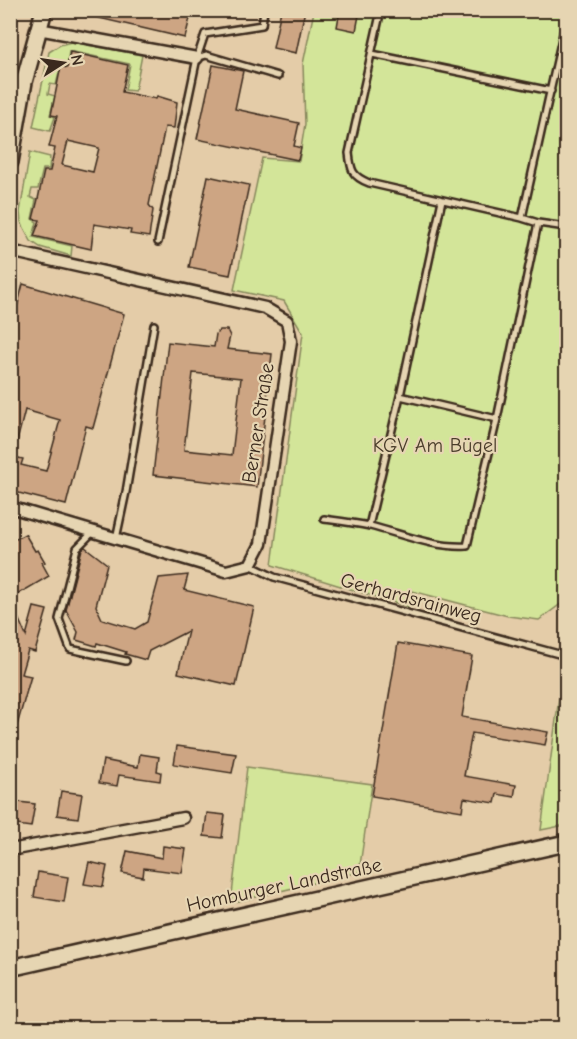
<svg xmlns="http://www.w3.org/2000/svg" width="577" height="1039" font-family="'Comic Neue',sans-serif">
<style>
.green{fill:#d3e599;stroke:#87885c;stroke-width:1.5}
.building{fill:#cda583;stroke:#3b2a1e;stroke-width:1.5;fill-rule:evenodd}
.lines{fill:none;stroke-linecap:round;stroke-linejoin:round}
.lane-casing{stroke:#3b2a1e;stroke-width:10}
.street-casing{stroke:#3b2a1e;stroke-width:15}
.secondary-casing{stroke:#3b2a1e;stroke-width:20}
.lane{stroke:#e6d5b2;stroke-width:5}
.street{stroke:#e6d5b2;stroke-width:10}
.secondary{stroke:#e6d5b2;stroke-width:15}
.labels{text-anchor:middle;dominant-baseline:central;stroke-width:4.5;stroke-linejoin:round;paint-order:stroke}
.street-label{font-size:20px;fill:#3b2a1e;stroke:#e6d5b2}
.park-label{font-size:20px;fill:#4a3d2a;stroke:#e6d5b2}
</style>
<rect width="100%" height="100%" fill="#e4cca8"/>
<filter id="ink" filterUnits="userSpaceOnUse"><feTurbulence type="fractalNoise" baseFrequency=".0167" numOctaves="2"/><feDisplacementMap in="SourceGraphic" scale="12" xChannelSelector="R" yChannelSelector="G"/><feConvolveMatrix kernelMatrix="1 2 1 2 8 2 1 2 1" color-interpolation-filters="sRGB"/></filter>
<g filter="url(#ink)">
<!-- green -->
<path class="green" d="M314,11H566V600L539,620L508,616L412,591L409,607L272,565L303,333L284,301L234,290L262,158L299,161L305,124L303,64Z
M71,42L142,55L135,91L125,90L130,64L69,51L67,67L61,65L56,85L50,84L48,94L55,96L50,115L55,117L50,131L33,127L49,52L60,45Z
M30,152L50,157L49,169H43L38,189H32L30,197L36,200L32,219L37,222L33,237L72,246L71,256L40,247L31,241L21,222L20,212Z
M564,661L566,662V825L541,830Z
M247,767L372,784L359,872L231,903Z"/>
<!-- building -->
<path class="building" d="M86,10H192L185,38L86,15Z
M281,10H305L296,53L273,48Z
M340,10H360L356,31L337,27Z
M70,52L128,65L122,92L156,99L157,96L177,102L174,128L165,127L149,205L153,210L149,237L130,234L131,230L94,224L91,249L34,236L40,220L33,219L38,199L44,171H50L55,148L49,147L57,116L51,115L61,66L67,68ZM68,141L99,148L93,172L62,165Z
M213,65L243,71L235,109L299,123L294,146L301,148L298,160L197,139Z
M208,176L249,185L230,275L189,267Z
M23,284L124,314L93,428L86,426L66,505L15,492H10V456L23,459L21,465L46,471L60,420L25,410L14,453L10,452V334Z
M220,330H227L230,336L227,349L272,354L257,487L153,475L168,342L214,347L216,334ZM193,373L241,378L232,455L184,450Z
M25,534L35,551L38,550L45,562L42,563L49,576L10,599V542Z
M85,547L107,564L96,606L102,619L135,629L147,622L159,578L188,575L184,590L254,607L236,686L178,673L188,631L149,651L146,660L125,654L126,652L97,643L96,646L76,640L78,632L66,610L82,549Z
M10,599L26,636L34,607L47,610L35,652L28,650L21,674L31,676L14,736H10Z
M398,643L472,656L462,717L548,732L545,745L472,733L464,776L516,785L514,797L497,794L495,803L464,798L462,811L372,796Z
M177,746L236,754L232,773L174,764Z
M140,754L159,757L157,771L161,772L160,781L119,775L117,786L99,783L103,760L138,767Z
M61,791L82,794L78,818L57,815Z
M10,801L35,804L31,827L10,824Z
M207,813L225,815L222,838L204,836Z
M163,846L186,849L182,873L144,868L143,877L122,873L127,851L162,858Z
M89,862L107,866L103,887L84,884Z
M38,872L68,877L64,902L34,897Z"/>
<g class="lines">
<defs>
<path id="lane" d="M381,10L349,153C351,171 352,176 369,183L522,218
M372,54L551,91
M197,58L206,55L278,76
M538,223L566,227
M158,242L197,58L205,34L262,25L264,10
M400,396L497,419
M324,519C339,521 355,523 370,526C402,534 434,548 467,546L497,419L538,223L522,218L566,20
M369,526L400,396L442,200
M93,532L77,548L59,619L70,649L126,661
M116,539L126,492L154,325
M250,565L274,577L566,656"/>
<path id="street" d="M38,29L197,58
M10,251L265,308L287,321L291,341L261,544L250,565L226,571L10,507
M10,850L183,818"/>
<path id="secondary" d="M10,162L24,82L44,10
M10,968L566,843"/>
</defs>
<!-- lane casing -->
<use href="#lane" class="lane-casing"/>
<!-- street casing -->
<use href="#street" class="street-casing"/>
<!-- secondary casing -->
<use href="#secondary" class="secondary-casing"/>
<!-- lane -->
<use href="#lane" class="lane"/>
<!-- street -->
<use href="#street" class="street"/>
<!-- secondary -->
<use href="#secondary" class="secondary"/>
</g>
</g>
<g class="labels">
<!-- street labels -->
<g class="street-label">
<text transform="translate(258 423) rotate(-81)">Berner Straße</text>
<text transform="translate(411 598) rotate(15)">Gerhardsrainweg</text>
<text transform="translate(284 885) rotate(-12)">Homburger Landstraße</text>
</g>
<!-- park labels -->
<g class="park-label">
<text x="435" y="445">KGV Am Bügel</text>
</g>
</g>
<!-- margin -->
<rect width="577" height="1039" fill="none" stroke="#e6d5b2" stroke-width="36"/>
<rect x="18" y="18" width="541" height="1003" fill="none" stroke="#3b2a1e" stroke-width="2" filter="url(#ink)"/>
<!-- north arrow -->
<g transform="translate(63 63) rotate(78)" stroke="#e6d5b2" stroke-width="4.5" paint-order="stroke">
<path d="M0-4.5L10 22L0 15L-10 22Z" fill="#3b2a1e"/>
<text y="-9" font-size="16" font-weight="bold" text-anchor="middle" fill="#3b2a1e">N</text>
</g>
</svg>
